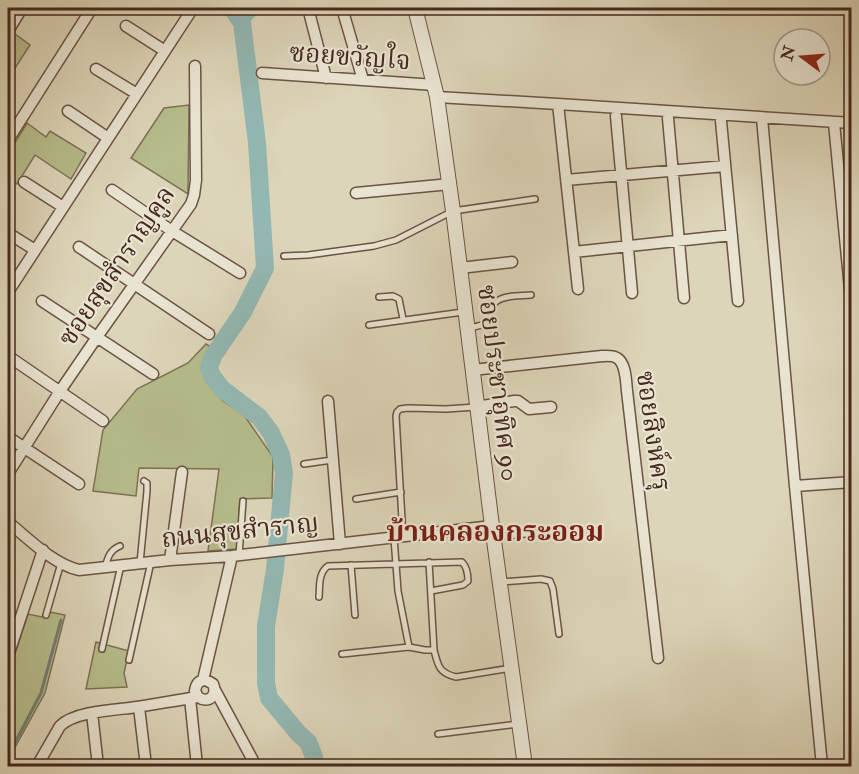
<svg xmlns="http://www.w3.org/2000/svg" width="859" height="774" font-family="'IM FELL Double Pica','Noto Serif Thai',serif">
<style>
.green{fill:#b6bc8b;stroke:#7e7254;stroke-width:1.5}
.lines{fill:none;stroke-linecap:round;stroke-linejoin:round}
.stream{stroke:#747e77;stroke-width:3}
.canal{stroke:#93b8b3;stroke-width:10}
.river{stroke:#93b8b3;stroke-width:18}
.service-casing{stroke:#6c5344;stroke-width:8}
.minor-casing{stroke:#6c5344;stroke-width:13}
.tertiary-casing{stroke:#6c5344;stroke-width:16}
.path{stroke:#46281d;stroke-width:1.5;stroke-dasharray:1.5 3;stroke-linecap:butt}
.service{stroke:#e9e4d2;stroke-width:5}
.minor{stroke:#e9e4d2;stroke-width:10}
.tertiary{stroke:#e9e4d2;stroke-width:14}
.labels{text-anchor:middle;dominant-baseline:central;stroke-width:4.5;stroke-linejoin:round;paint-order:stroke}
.street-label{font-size:26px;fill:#46281d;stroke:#e9e4d2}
.quarter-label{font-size:28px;font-weight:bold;fill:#7a1f14;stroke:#e9e4d2}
</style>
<rect width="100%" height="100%" fill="#ddd5b9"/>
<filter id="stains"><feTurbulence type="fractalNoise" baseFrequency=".00333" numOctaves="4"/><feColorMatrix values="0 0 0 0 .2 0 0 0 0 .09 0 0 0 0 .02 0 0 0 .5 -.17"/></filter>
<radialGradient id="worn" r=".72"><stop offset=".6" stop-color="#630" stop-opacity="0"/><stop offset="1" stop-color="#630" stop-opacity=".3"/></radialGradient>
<!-- green -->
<path class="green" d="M11,31L30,45L8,79V37Z
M189,105L188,194L131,158L164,108Z
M27,123L46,137L50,131L86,153L71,179L35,155L17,184L8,178V154Z
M206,344L211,347L205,363L204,373L207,382L223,401L244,415L273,457L272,498L240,499L237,549L208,551L219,469L139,468L136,496L93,491L103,430L137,389L188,363Z
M50,612L65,615L45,693L8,760V725L13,714L8,707V675L28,614L47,618Z
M96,642L129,651L124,673L127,687L86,689Z"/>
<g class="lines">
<!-- stream -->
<path class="stream" d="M8,756L41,693L61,620"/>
<!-- canal -->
<path class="canal" d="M242,23L256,8"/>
<!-- river -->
<path class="river" d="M232,8L242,23L257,143L265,268L243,312L213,356L209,368L212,376L222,389L259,417L271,433L281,455L284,473L275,569L266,626V683L269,698L298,733L308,742L313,754L316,766"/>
<defs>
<path id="service" d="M284,256L308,255L374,246L396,240L453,211L535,199
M379,297L393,296L399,299L403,319
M369,325L463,312
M468,328C473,327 483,326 487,322C492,317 488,307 497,301C505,295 521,296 531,295
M304,464L332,460
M356,499L401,492
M403,537L396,416L397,412L400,409L408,408L446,409L476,407
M495,537L567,530
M394,538L398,591L409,647L425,650H434C438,666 439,673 456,677L511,668
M239,555L243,501
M429,562L434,650
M140,563L147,491V483L144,481
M351,565L355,615
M105,567C108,557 110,550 120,546
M501,582L541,579L550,581L553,589L559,634
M319,597C320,586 318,573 328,566L462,562C467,567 468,574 468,581L463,585L431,591
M46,615L61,563
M102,649L121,565
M342,654L409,647
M129,660L151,562
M438,734L518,724"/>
<path id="minor" d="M308,8L326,78
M342,8L363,80
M844,8H852
M126,26L165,51
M8,31L22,8
M96,69L137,94
M262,73L435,85
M437,97L558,104L852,123
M558,104L578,289
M68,111L108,138
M616,116L632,293
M668,118L684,298
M762,118L795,486L822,766
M721,121L738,301
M834,123L852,310
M8,140L92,8
M566,180L725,166
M24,182L63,207
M112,190L172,231L240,273
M356,193L450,184
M8,233L35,250
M79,247L209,334
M574,252L732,235
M460,268L512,262
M8,292L193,8
M42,301L153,374
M8,356L103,421
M472,370L602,356C606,356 613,355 617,358C626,363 626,382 627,391L658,658
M328,401L340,544
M476,407L514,401H518L529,409L551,407
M8,437L79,484
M8,472H9L8,482
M9,472L60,391L97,337L191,204L194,195L196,180L195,66
M795,486L852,482
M8,522C29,539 53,564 79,570L170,560L232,556L492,526
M170,560L182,472
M8,656L43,550
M203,680L232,556
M215,690L256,766
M190,698L197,766
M139,707L146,766
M92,713L98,766
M37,766L60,726C75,711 116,710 137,707C157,704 177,700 198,697C208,704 218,696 213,684L206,680C199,680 196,684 195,691L198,697"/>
<path id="tertiary" d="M415,8L437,97L453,211L492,526L525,766"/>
</defs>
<!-- service casing -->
<use href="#service" class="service-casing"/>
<!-- minor casing -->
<use href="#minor" class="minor-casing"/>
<!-- tertiary casing -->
<use href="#tertiary" class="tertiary-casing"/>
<!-- path -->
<path class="path" d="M586,766H601"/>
<!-- service -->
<use href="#service" class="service"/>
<!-- minor -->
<use href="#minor" class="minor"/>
<!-- tertiary -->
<use href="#tertiary" class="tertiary"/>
</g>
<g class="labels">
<!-- street labels -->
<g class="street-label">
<text transform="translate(350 57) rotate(4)">ซอยขวัญใจ</text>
<text transform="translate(117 266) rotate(-56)">ซอยสุขสำราญคูล</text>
<text transform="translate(498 383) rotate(83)">ซอยประชาอุทิศ 90</text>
<text transform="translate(653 431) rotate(82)">ซอยสิงห์ครุ</text>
<text transform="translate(240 531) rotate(-6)">ถนนสุขสำราญ</text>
</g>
<!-- quarter labels -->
<g class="quarter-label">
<text x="495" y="532">บ้านคลองกระออม</text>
</g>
</g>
<!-- margin -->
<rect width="859" height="774" fill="none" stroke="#ddd5b9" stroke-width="30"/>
<rect x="9" y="9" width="841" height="756" fill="none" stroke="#46281d" stroke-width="3"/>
<rect x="15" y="15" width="829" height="744" fill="none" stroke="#46281d" stroke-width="1.5"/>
<!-- north arrow -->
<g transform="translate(802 57) rotate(286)"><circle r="28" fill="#e9e4d2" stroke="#a8998a" stroke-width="1.5"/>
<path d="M0-4.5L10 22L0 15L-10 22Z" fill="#8f2418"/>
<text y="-9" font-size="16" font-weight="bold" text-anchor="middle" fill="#46281d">N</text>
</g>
<rect width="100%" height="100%" filter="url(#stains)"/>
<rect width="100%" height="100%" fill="url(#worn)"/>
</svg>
